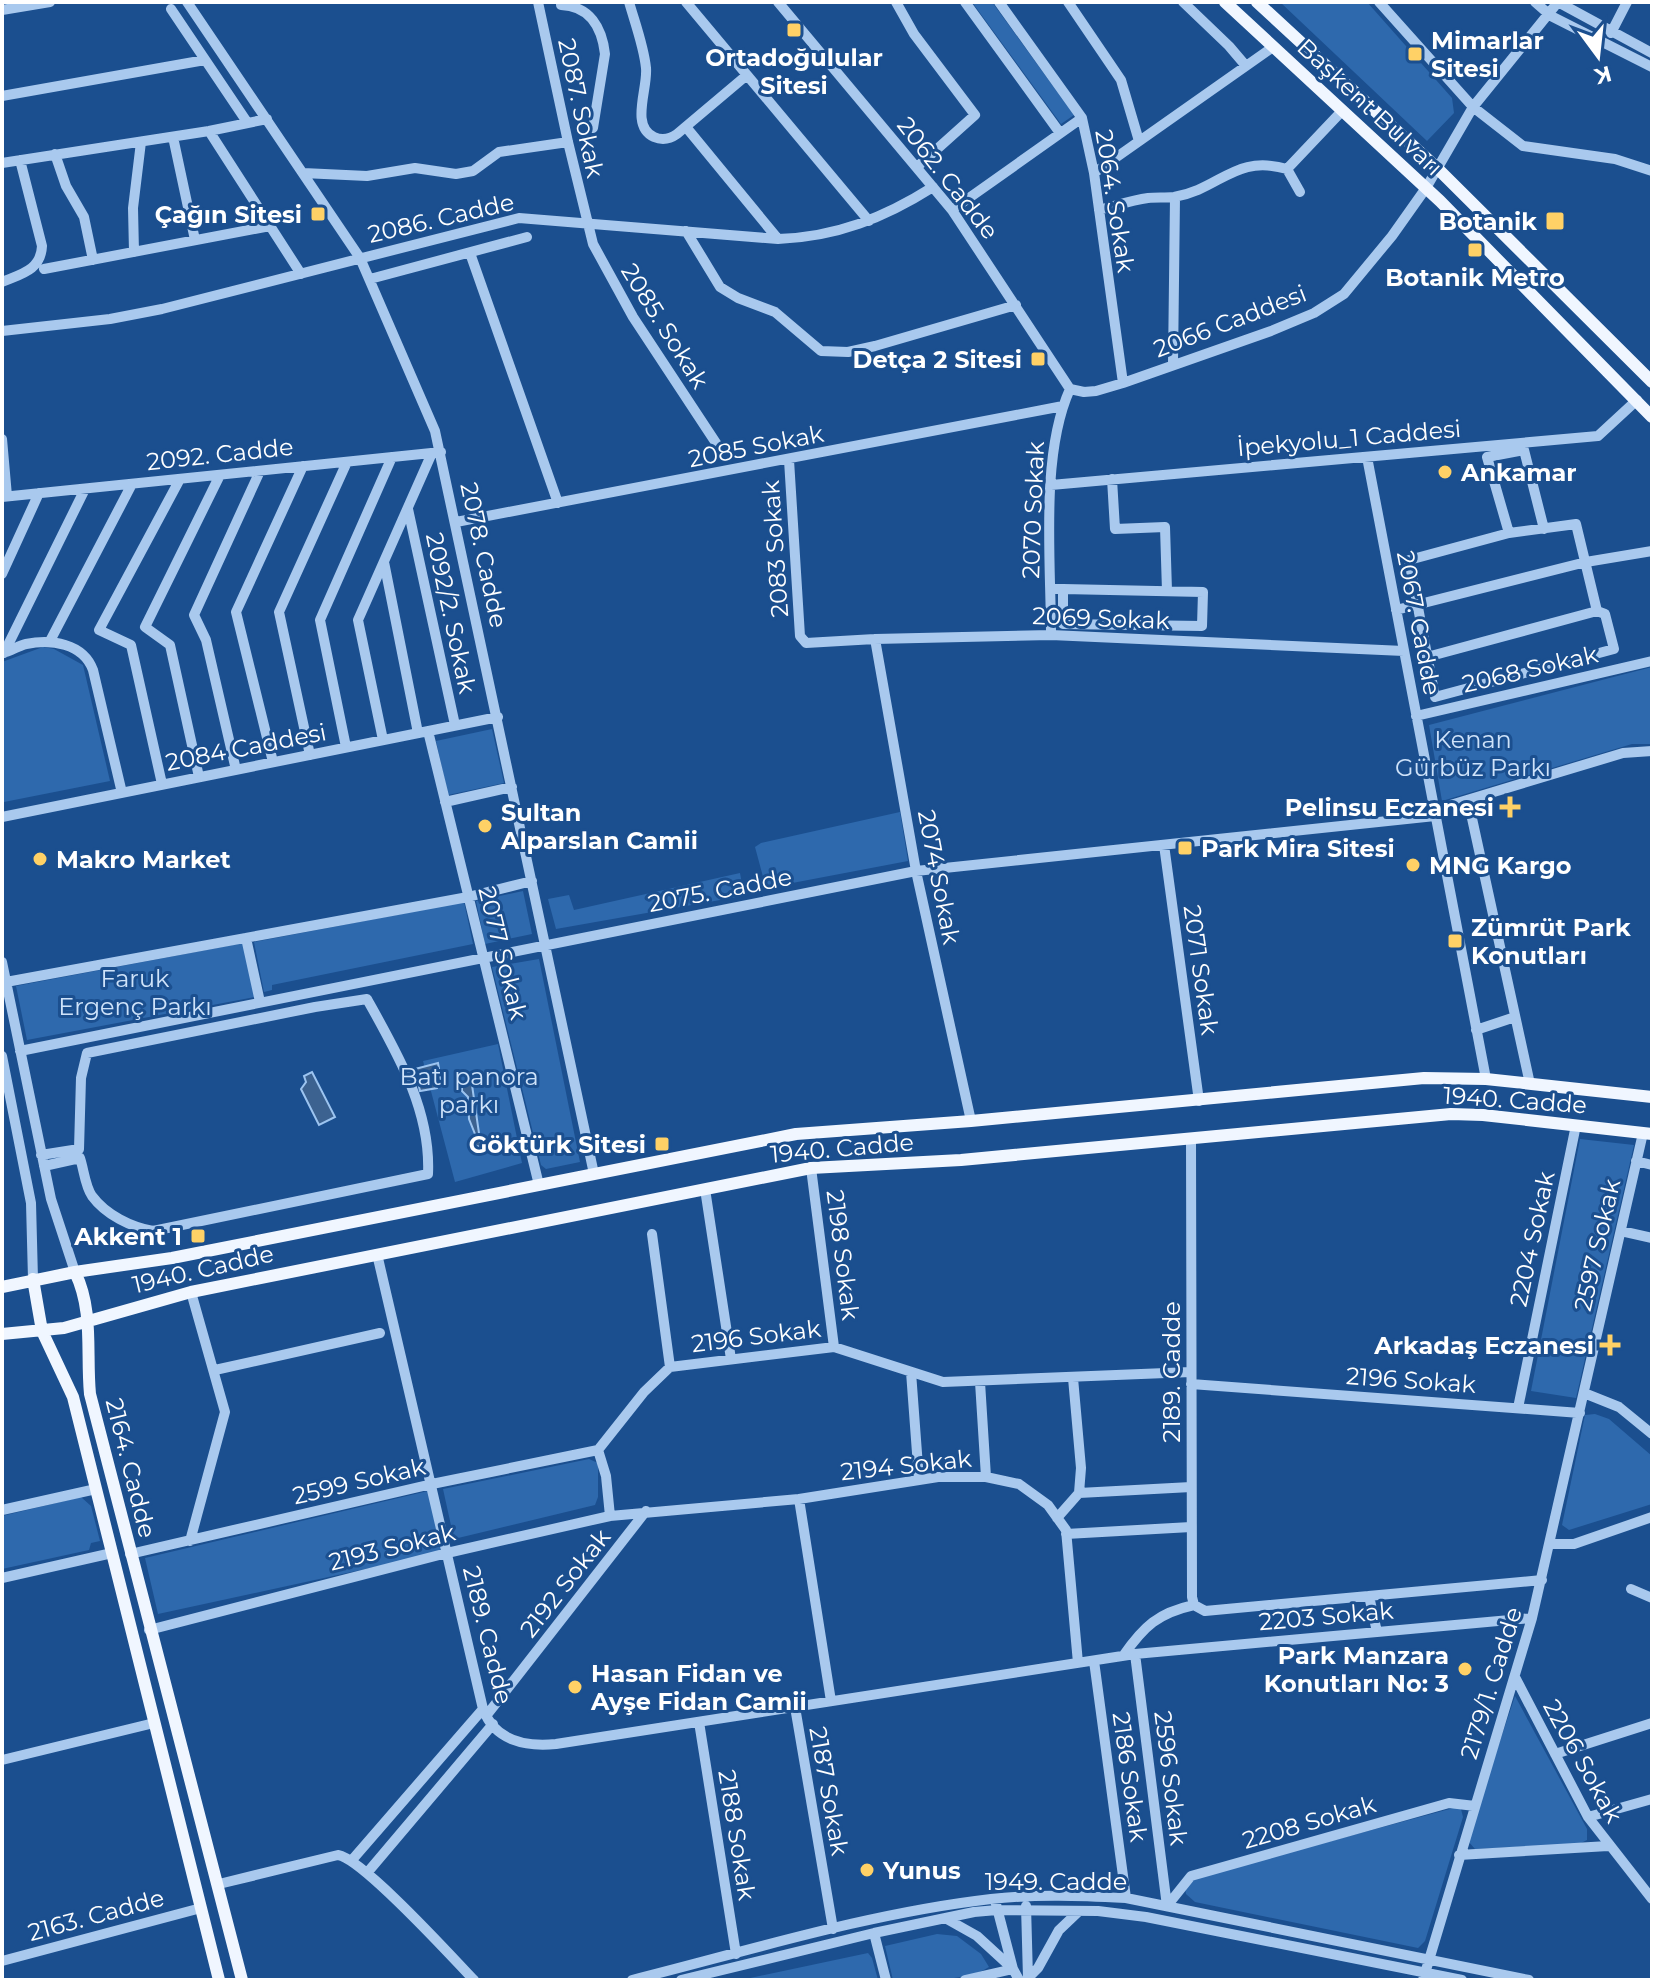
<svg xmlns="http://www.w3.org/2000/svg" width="1654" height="1982" font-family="Montserrat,sans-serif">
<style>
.green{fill:#2e69ad}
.water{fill:#3c6290;stroke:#9cc4f0;stroke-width:2}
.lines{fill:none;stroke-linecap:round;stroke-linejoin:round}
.minor{stroke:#a9c9ee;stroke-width:10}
.major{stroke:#f0f6ff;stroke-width:12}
.poi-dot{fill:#ffd166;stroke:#1b4f8f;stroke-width:3}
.labels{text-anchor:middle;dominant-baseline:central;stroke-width:6;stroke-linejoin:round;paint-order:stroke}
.poi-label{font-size:24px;font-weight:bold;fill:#fff;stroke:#1b4f8f;text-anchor:start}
.street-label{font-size:24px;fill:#fff;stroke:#1b4f8f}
.park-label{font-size:24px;fill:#cfe3fa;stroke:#1b4f8f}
</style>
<rect width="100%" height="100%" fill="#1b4f8f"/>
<!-- green -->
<path class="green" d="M972,2H992L1074,115L1061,124Z
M1280,2H1367L1452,98L1454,113L1427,141Z
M43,647L54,649L83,665L110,781L4,802L2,801V662Z
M1652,667V744H1632L1442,801L1429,725Z
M492,729L504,783L448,795L436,741Z
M900,812L908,861L766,888L755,847L761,843Z
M740,873L742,884L737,897L556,929L548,899L569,895L574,910Z
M523,891L532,934L485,944L476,901Z
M464,902L473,944L272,985V990L264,992L254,942Z
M243,943L255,997L27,1040L16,986Z
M539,959L580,1162L546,1169L541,1165L492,967Z
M498,1044L522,1163L455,1182L423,1061Z
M1580,1139L1634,1145L1576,1398L1531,1391Z
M1595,1414L1609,1419L1652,1456V1504L1569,1530L1562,1525L1585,1415Z
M589,1459L598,1463V1497L595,1505L454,1539L443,1489Z
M428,1491L441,1549L434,1554L158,1614L145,1558Z
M81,1497L91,1506L100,1541L91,1543L89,1550L2,1569V1516Z
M1515,1696L1587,1829V1840L1579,1844L1475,1849L1467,1840Z
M1457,1807L1461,1809L1463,1817L1425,1941L1418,1948L1195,1902L1186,1894L1185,1888L1191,1879Z
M937,1934L957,1936L981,1954L989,1967C967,1982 920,1980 893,1980L885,1946Z
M868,1953L872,1958L878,1980H741Z"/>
<!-- water -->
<path class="water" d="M438,1063L441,1080L437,1088L420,1091L415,1069Z
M312,1072L335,1117L319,1125L301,1089L306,1082L304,1076Z
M468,1083L472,1085L481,1147L476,1146L475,1143L477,1139L469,1119L468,1097L462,1091V1086Z"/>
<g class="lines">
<!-- minor -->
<path class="minor" d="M187,2L360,258L435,431L594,1174
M538,2L568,142L593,244L633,317L718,446
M561,2V5C590,6 602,28 605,54L593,128
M629,2C635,23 644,47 646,68C648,89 630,126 654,137C663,141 670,139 677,134L747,75
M686,2L869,221
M778,2L952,210L1070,389
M896,2L914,34L975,115L917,167
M965,2L1060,133
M999,2L1082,118L1094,173L1123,383
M1068,2L1121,80L1139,141
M1183,2L1229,46L1246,66
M1379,2L1473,107L1523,146L1615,159L1652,171
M1535,2L1551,16L1652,67
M171,9L247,122
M2,10L50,2
M1611,33L1627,2
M2,96L205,60
M686,127L778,239
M209,131L301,274
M173,137L195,240
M55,154L66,186L84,217L93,260
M2,163L209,131L267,119
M1287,169L1300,192
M303,173L367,176L415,168L456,174L473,171L499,152L568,142
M1094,173L1273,47
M952,210L1082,118
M1099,210C1115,206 1132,200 1148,198C1156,197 1165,198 1174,197C1221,189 1234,154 1287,169L1341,112
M686,231L720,287L738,298L775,312L821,351L848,352L875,346L1016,305
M134,252L133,208L141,142
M470,253L558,503
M44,269L270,226
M370,279L527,237
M2,282C21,274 41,270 42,246L20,160
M2,331L110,319L162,309L519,218L778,239C836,237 884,218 933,187
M1173,364L1175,197
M1070,389L1084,392L1096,391L1123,383L1271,331L1314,313L1344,294L1392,236L1426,188L1473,107L1558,2L1652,53
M2,439L7,496
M1367,457L1486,1079
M789,460L800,636L806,643L875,639L1051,635L1404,651
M1112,479L1115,529L1165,527L1167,591
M1051,485L1598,436L1637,400
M2,497L441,452
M408,509L455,725
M456,522L1063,406
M1544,529L1524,450L1487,457L1509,533L1409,560L1435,697L1614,649L1605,614L1597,611
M384,562L418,733
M2,574L39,493
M1051,589H1063L1203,592L1202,626L1063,624V589
M1396,610L1586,562L1652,551
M1051,635C1051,561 1040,455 1070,389
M875,639L916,871L971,1121
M50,641L132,484
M2,653C11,652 17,646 26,644C51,639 83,643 93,670L122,793
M4,653L85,489
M1427,657L1597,611L1576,524L1509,533
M1416,716L1652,661
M428,731L539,1185
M383,740L358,620L432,453
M346,747L320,620L392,457
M310,755L279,612L347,462
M273,762L236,612L303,466
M236,770L206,640L194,615L260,471
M199,777L170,645L145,627L220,475
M162,784L131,645L99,630L180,479
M1468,800L1530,1084
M445,802L512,787
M1434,810L1623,753L1652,751
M2,817L498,717
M1164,845L1199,1101
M246,938L260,1002
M2,962L51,1199L75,1272
M6,982L468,897L532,881
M1476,1030L1515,1017
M20,1051L916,871L1435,816
M2,1056L31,1203L33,1279
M1191,1138L1192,1597L1194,1605
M41,1155L79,1149L81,1078L87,1053L315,1007L367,999C397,1053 431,1110 428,1174L153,1231C131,1227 106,1215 92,1196C85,1186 84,1170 80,1158L44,1166
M1636,1161L1652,1165
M811,1168L834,1347
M705,1189L731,1359
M1621,1231L1652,1238
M652,1234L670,1367
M377,1254L483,1709C495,1741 526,1747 556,1744L1135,1654L1532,1618
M215,1370L380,1333
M911,1372L919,1480
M980,1382L986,1477
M1191,1384L1580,1413
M1584,1393L1619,1407L1652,1434
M1518,1408L1576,1125
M598,1450L644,1392L670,1367L834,1347L943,1382L1191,1372
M598,1450L606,1476L610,1516
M1079,1493L1191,1487
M799,1499L831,1701
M2,1510L96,1489
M1057,1518L1079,1493L1081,1468L1073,1378
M1066,1534L1191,1527
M190,1541L225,1412L191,1292
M1550,1544H1574L1652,1517
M130,1554L432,1484L598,1450
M2,1578L112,1553
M1631,1589L1652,1598
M1369,1596L1377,1632
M1194,1605L1205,1611L1542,1580
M149,1630L447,1553L610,1516L799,1499L938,1477H986L1019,1484L1048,1505L1066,1530L1078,1663
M1135,1654L1167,1906
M1123,1656C1144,1626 1158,1613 1194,1605
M1094,1661L1126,1898
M1515,1677L1588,1817L1652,1899
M795,1707L833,1929
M486,1716L646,1511
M699,1722L736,1954
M1555,1754L1652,1723
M2,1760L154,1723
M1588,1817L1652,1799
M1459,1855L1608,1846
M352,1860L483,1709
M367,1873L493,1724
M219,1884L338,1855C363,1859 451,1956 474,1980
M996,1904L1013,1969L1019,1980
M1026,1906L1028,1978
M1167,1906L1191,1876L1449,1803L1475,1806
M945,1918L977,1936L1013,1969
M874,1933L886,1980
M2,1961L201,1908
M1028,1978L1038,1968L1059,1930L1079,1911
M632,1980C751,1950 870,1913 991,1899C1036,1894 1082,1896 1126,1898L1529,1980
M681,1980L874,1933L974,1912L997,1910L1098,1911L1146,1917L1462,1980
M965,1980L1013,1969
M1423,1980L1532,1618L1643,1133"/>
<!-- major -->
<path class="major" d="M1225,2L1440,201L1652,417
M1257,2L1437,168L1652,382
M75,1272C94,1311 86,1353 90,1394L242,1980
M33,1279L42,1331L73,1397L219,1980
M2,1287L75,1272L172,1258L796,1134L971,1121L1424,1078L1486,1079L1652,1097
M2,1334L64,1328L191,1292L811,1168L961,1160L1451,1114L1483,1115L1652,1134"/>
</g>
<!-- markers -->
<g class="poi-dot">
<rect x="786" y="22" width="16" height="16" rx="4"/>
<rect x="1407" y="46" width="16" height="16" rx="4"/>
<rect x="310" y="206" width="16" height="16" rx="4"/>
<rect x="1545" y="211" width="20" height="20" rx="4"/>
<rect x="1467" y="242" width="16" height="16" rx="4"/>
<rect x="1030" y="351" width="16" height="16" rx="4"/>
<circle cx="1445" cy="472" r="8"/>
<path d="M1506 795h8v8h8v8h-8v8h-8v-8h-8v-8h8z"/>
<circle cx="485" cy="826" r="8"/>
<rect x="1177" y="840" width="16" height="16" rx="4"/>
<circle cx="40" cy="859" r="8"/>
<circle cx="1413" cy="865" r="8"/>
<rect x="1447" y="933" width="16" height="16" rx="4"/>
<rect x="654" y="1136" width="16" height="16" rx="4"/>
<rect x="190" y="1228" width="16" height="16" rx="4"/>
<path d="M1606 1333h8v8h8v8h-8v8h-8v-8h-8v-8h8z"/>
<circle cx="1465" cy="1669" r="8"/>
<circle cx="575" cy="1687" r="8"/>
<circle cx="867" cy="1870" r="8"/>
</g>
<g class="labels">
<!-- poi labels -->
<g class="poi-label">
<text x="1431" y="40">Mimarlar<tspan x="1431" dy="28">Sitesi</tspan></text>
<text x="794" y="57" text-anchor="middle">Ortadoğulular<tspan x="794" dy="28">Sitesi</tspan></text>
<text x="302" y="214" text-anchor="end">Çağın Sitesi</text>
<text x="1537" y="221" text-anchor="end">Botanik</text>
<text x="1475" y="277" text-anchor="middle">Botanik Metro</text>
<text x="1022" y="359" text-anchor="end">Detça 2 Sitesi</text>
<text x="1461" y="472">Ankamar</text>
<text x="1494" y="807" text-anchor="end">Pelinsu Eczanesi</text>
<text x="501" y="812">Sultan<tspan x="501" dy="28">Alparslan Camii</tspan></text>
<text x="1201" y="848">Park Mira Sitesi</text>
<text x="56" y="859">Makro Market</text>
<text x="1429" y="865">MNG Kargo</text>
<text x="1471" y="927">Zümrüt Park<tspan x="1471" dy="28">Konutları</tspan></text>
<text x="646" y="1144" text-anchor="end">Göktürk Sitesi</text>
<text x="182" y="1236" text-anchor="end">Akkent 1</text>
<text x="1594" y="1345" text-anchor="end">Arkadaş Eczanesi</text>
<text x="1449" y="1655" text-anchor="end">Park Manzara<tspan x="1449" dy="28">Konutları No: 3</tspan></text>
<text x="591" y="1673">Hasan Fidan ve<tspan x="591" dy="28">Ayşe Fidan Camii</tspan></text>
<text x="883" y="1870">Yunus</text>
</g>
<!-- street labels -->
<g class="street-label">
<text transform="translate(1370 107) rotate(43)">Başkent Bulvarı</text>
<text transform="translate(581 108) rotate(78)">2087. Sokak</text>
<text transform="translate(948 178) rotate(52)">2062. Cadde</text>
<text transform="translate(1115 201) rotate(81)">2064. Sokak</text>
<text transform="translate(441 218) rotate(-13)">2086. Cadde</text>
<text transform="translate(1230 321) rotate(-21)">2066 Caddesi</text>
<text transform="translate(665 326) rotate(58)">2085. Sokak</text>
<text transform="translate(1349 438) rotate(-5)">İpekyolu_1 Caddesi</text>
<text transform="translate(756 446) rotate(-11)">2085 Sokak</text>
<text transform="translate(220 454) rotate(-6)">2092. Cadde</text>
<text transform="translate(1033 510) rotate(-88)">2070 Sokak</text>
<text transform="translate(775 549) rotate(-94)">2083 Sokak</text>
<text transform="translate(484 555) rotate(78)">2078. Cadde</text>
<text transform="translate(451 613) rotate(78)">2092/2. Sokak</text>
<text transform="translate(1101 618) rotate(2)">2069 Sokak</text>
<text transform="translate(1419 623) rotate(79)">2067. Cadde</text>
<text transform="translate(1530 669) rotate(-13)">2068 Sokak</text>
<text transform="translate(246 747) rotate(-11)">2084 Caddesi</text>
<text transform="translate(939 877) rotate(79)">2074 Sokak</text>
<text transform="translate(720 890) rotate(-11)">2075. Cadde</text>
<text transform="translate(503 953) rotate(76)">2077 Sokak</text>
<text transform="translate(1201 970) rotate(82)">2071 Sokak</text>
<text transform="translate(1515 1100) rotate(4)">1940. Cadde</text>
<text transform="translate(842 1148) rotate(-5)">1940. Cadde</text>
<text transform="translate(1532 1239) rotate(-78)">2204 Sokak</text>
<text transform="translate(1597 1245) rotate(-77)">2597 Sokak</text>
<text transform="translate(843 1255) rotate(83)">2198 Sokak</text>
<text transform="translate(203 1269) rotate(-13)">1940. Cadde</text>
<text transform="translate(756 1336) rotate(-7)">2196 Sokak</text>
<text transform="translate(1171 1372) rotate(-90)">2189. Cadde</text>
<text transform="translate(1411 1380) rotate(4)">2196 Sokak</text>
<text transform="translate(906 1465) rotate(-6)">2194 Sokak</text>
<text transform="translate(131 1468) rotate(76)">2164. Cadde</text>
<text transform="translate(359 1481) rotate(-13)">2599 Sokak</text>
<text transform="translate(392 1547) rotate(-14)">2193 Sokak</text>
<text transform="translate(565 1583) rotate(-52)">2192 Sokak</text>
<text transform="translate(1326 1616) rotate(-5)">2203 Sokak</text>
<text transform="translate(488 1635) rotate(76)">2189. Cadde</text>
<text transform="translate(1491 1683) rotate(-73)">2179/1. Cadde</text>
<text transform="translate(1583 1761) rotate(61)">2206 Sokak</text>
<text transform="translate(1130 1777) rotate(82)">2186 Sokak</text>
<text transform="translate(1171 1778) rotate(83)">2596 Sokak</text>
<text transform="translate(829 1791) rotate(80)">2187 Sokak</text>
<text transform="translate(1309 1822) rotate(-16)">2208 Sokak</text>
<text transform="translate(737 1835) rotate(81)">2188 Sokak</text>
<text x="1056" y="1881">1949. Cadde</text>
<text transform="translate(96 1915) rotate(-15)">2163. Cadde</text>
</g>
<!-- park labels -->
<g class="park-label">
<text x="1473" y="739">Kenan<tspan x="1473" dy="28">Gürbüz Parkı</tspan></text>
<text x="135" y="978">Faruk<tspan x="135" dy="28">Ergenç Parkı</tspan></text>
<text x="469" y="1076">Batı panora<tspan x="469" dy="28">parkı</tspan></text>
</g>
</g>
<!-- border -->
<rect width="1654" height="1982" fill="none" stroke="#ffffff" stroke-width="8"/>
<!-- north arrow -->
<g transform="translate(1598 56) rotate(165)" stroke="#1b4f8f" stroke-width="6" paint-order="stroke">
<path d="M0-6L14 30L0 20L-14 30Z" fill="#ffffff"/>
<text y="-12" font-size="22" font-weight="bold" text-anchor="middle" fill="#ffffff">K</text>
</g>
</svg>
